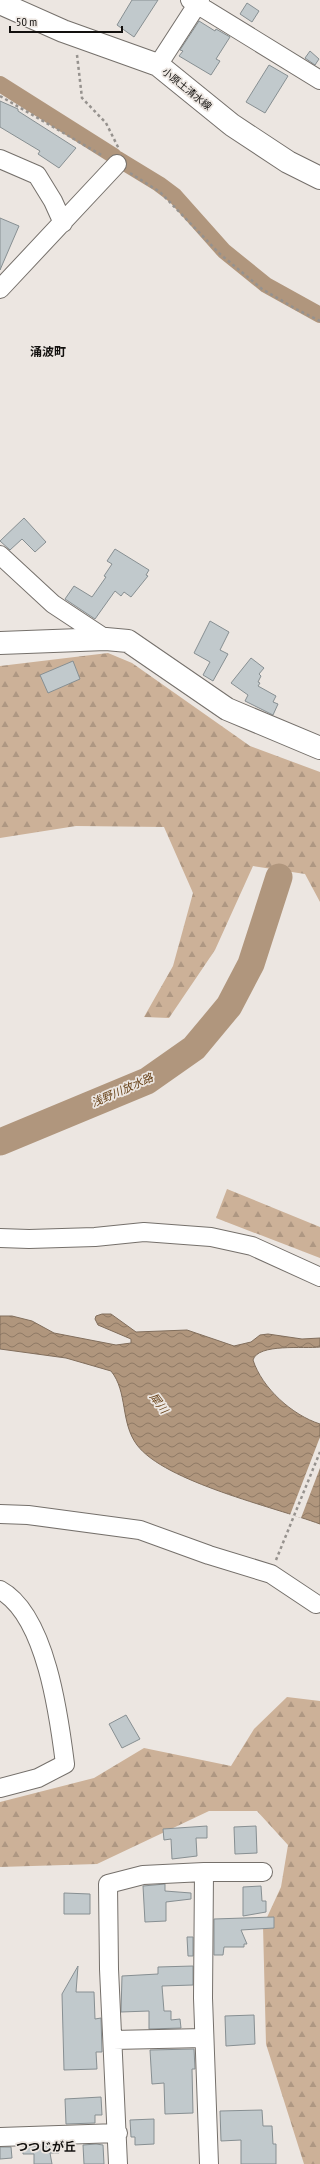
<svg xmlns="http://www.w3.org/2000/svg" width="320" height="2164" font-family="'PT Sans Narrow','Noto Sans JP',sans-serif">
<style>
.forest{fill:url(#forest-firs)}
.water{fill:url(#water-waves);stroke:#816e5c}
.pier{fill:#ece6e1}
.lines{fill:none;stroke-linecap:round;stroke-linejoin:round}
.canal{stroke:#b0967d;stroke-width:16}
.river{stroke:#b0967d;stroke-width:27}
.building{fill:#c1c9cc;stroke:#878f92}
.street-casing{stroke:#75706b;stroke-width:20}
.secondary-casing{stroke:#75706b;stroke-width:24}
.path{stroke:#96928e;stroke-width:2.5;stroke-dasharray:3 3;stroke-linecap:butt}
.street{stroke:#fff;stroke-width:18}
.secondary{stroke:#fff;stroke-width:22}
.labels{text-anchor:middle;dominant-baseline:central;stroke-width:3.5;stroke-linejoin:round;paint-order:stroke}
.street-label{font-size:10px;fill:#12100e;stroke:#ece6e1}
.water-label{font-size:11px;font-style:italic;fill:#653f15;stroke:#ece6e1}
.quarter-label{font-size:12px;font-weight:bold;fill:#12100e;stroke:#ece6e1}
</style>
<defs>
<pattern id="forest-firs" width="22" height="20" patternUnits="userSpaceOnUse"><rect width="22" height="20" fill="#ccb198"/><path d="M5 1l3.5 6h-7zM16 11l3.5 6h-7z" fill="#ae9782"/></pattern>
<pattern id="water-waves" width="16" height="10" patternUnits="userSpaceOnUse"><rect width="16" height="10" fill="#b0967d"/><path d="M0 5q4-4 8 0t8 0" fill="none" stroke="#8e7965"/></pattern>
</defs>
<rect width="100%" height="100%" fill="#ece6e1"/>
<!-- forest -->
<path class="forest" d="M108,653L132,663L250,746L320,772V902L305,874L253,866L215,950L169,1018L144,1017L173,966L193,893L164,827L76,826L0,838V666Z
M227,1189L320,1227V1258L216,1218Z
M287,1697L320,1701V2164H304L266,2044L263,1926L281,1887L288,1845L257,1811H209L97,1864L0,1867V1802L94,1778L144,1748L231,1766L254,1729Z"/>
<!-- water -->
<path class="water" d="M102,1314H111L136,1332L187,1330L234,1346L251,1342L260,1335L268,1334L302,1339L320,1338V1347C304,1349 258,1343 253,1360C262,1388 292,1415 320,1424V1524C274,1507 165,1482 137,1445C120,1422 128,1392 111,1371L66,1358L0,1349V1316H12L32,1321L54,1333L116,1345L131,1343V1339L98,1325L95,1319L96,1316Z"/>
<!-- pier -->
<path class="pier" d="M320,1437V1468L301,1518L290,1515Z"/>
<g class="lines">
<!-- canal -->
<path class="canal" d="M0,84L114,156
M118,159L159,184L175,196L224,251L266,285L320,315"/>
<!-- river -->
<path class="river" d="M0,1142L147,1081L194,1048L229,1006L251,964L279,877"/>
</g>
<!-- building -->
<path class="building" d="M132,0H158L134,37L117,25Z
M247,3L259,11L252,22L240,14Z
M199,21L215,31L216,29L230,37L216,59L220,61L211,75L179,56L183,51L180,50Z
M310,51L319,59L315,65L305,58Z
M269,65L288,76L265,113L246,102Z
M0,101L18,109V111L76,148L59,168L38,154L40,151L0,127Z
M0,218L19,226L0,270Z
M24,518L46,542L35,552L22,539L10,550L0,541Z
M115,549L149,570L146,575L148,576L131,597L124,592L121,596L115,591L95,619L65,599L74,586L92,597L106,577L104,576L112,564L107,561Z
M210,621L229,632L220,650L228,654L213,681L203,675L210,662L194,653Z
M251,658L264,668L259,674L261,676L258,682L260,683L258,686L276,696L273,702L278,704L273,715L245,701L248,695L231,683Z
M73,661L80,679L48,693L40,675Z
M126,1715L140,1739L122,1748L109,1724Z
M207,1826V1838H196L197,1856L172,1859L171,1839L164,1840L163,1829Z
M256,1826L257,1853L235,1854L234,1827Z
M165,1884V1891L191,1893V1899L166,1902V1921L145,1922L143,1886Z
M261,1886L262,1901H266V1912L243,1916V1887Z
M64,1893L90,1894V1914H64Z
M274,1917V1928L241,1930L247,1944H244V1947H224L223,1955H214V1919Z
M187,1937H193V1956H188Z
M78,1966L76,1992H94L95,2019L101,2018L102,2052H96L97,2069L64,2070L62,1994Z
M193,1966V1985L162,1986L164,2011H171V2020L180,2019L181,2028L149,2029V2011L121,2012L122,1976L158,1974V1967Z
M254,2015L255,2044L226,2046L225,2016Z
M194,2049L195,2069H192L193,2113L165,2114L164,2083L152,2084L150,2050Z
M101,2097L102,2115H95V2123L66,2124L65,2099Z
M262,2110L263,2126H272L273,2144H276V2164H241V2140L221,2141L220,2111Z
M154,2119V2144L135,2145V2137H131L130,2120Z
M96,2144L103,2145L104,2164H84L83,2145Z
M58,2146L59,2153H50L52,2164H34V2154H23V2147Z
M0,2147H11L12,2158L0,2159Z"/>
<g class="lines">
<defs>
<path id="street" d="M190,0L320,80
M158,65L200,0
M0,159L37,175L53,201L63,223
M0,289L117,164
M0,555L53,604L106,639
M0,1238L29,1239L95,1237L144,1232L211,1237L252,1246L320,1277
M0,1514L28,1515L140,1530L209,1555L271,1574L316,1604
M0,1590C46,1615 59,1716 65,1764L38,1778L0,1788
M204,1872L203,1998L209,2164
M113,2040L204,2038
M0,2137L118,2133
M118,2164L109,1969L108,1884L143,1875L204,1872H263"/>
<path id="secondary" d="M0,3L63,31L158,65L232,125L288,162L320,178
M0,643L106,639L128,641L227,709L320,748"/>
</defs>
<!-- street casing -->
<use href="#street" class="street-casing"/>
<!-- secondary casing -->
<use href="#secondary" class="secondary-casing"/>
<!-- path -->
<path class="path" d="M77,55L82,98L106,123L119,149
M0,96L103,156
M130,173L160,192L220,254L262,289L296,309L320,321
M276,1560L320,1452"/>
<!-- street -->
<use href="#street" class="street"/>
<!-- secondary -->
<use href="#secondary" class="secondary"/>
</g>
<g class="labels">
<!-- street labels -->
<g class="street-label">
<text transform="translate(187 89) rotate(39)">小原土清水線</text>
</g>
<!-- water labels -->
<g class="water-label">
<text transform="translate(122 1090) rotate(-24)">浅野川放水路</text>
<text transform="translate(159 1403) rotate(53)">犀川</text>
</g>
<!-- quarter labels -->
<g class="quarter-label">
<text x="48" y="351">涌波町</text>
<text x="46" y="2146">つつじが丘</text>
</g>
</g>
<!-- scale -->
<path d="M10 26v6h112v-6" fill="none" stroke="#12100e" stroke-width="2"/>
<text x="16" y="26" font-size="12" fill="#12100e" stroke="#ece6e1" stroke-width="3" paint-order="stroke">50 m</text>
</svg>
